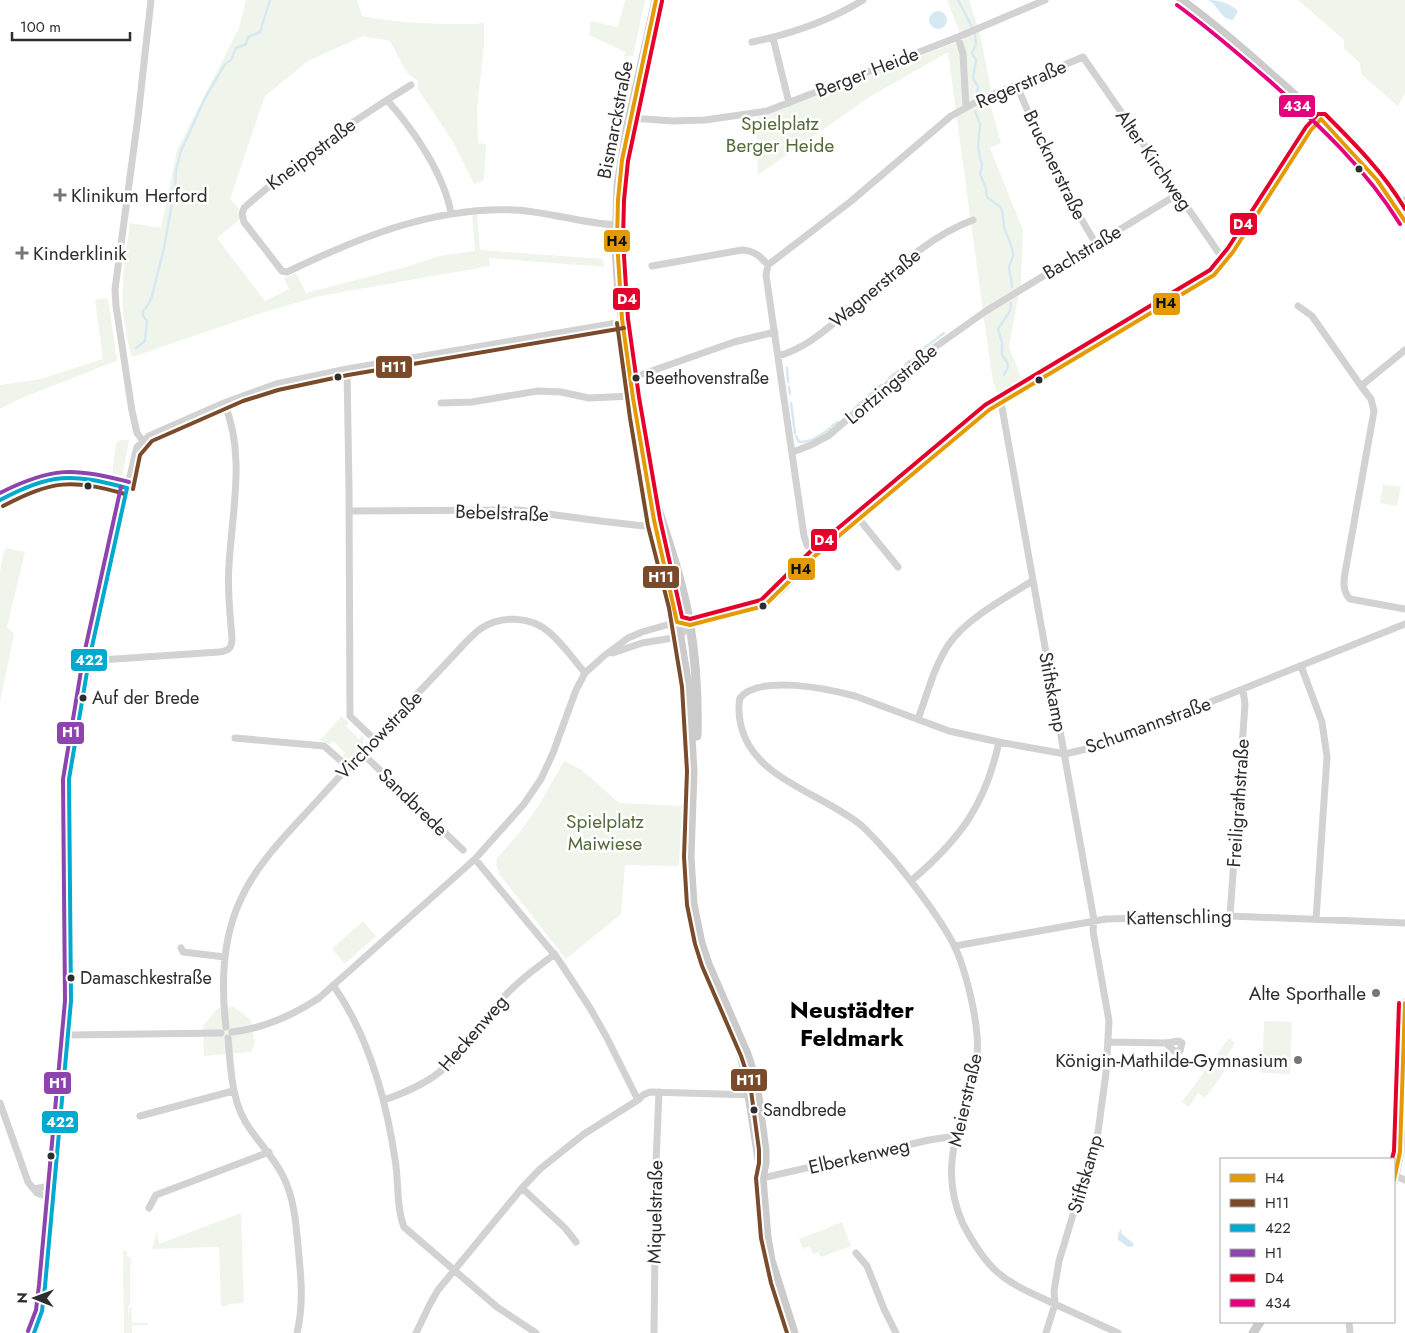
<svg xmlns="http://www.w3.org/2000/svg" width="1405" height="1333" font-family="Jost,sans-serif">
<style>
.green{fill:#f0f5eb}
.water{fill:#d6e9f2}
.lines{fill:none;stroke-linecap:round;stroke-linejoin:round}
.stream{stroke:#d6e9f2;stroke-width:2.5}
.street{stroke:#d2d2d2;stroke-width:7}
.secondary{stroke:#cbcbcb;stroke-width:9}
.bus-1-casing{stroke:#fff;stroke-width:8}
.bus-2-casing{stroke:#fff;stroke-width:8}
.bus-3-casing{stroke:#fff;stroke-width:8}
.bus-4-casing{stroke:#fff;stroke-width:8}
.bus-5-casing{stroke:#fff;stroke-width:8}
.bus-6-casing{stroke:#fff;stroke-width:8}
.bus-1{stroke:#e39a04;stroke-width:4}
.bus-2{stroke:#7a4b2a;stroke-width:4}
.bus-3{stroke:#00a9ce;stroke-width:4}
.bus-4{stroke:#8e44ad;stroke-width:4}
.bus-5{stroke:#e4002b;stroke-width:4}
.bus-6{stroke:#e5007d;stroke-width:4}
.bus-dot{fill:#2d2d2d;stroke:#fff;stroke-width:2}
.poi-dot{fill:#767676;stroke:#fff;stroke-width:2}
.labels{text-anchor:middle;dominant-baseline:central;stroke-width:5;stroke-linejoin:round;paint-order:stroke}
.bus-label{font-size:18px;fill:#2d2d2d;stroke:#fff;text-anchor:start}
.street-label{font-size:19px;fill:#2d2d2d;stroke:#fff}
.park-label{font-size:19px;fill:#526b38;stroke:#fff}
.poi-label{font-size:19px;fill:#2d2d2d;stroke:#fff;text-anchor:start}
.district-label{font-size:24px;font-weight:bold;fill:#000;stroke:#fff}
.line-badge{stroke:#fff;stroke-width:2}
.badge-label{font-size:14px;text-anchor:middle;font-weight:bold;fill:#fff}
.pale-badge-label{font-size:14px;text-anchor:middle;font-weight:bold;fill:#111}
</style>
<rect width="100%" height="100%" fill="#fff"/>
<!-- green -->
<path class="green" d="M246,0H357L362,16C401,24 438,24 477,24L484,22V45L477,109L478,143L486,144L484,180L474,184L453,142L418,89V81L407,73L390,41L363,36L308,61L265,96L230,199L240,209L237,213L240,219L217,238L265,301L289,289L284,278L296,273L306,293L406,267L439,256L475,251L472,213H477L480,250L603,259L604,267L489,258L490,266L320,296L261,313L132,357C117,307 123,273 130,223L161,228L177,150L239,28Z
M625,0H645L633,56H624L625,52L589,35L591,21L618,27Z
M947,0H969L980,33L991,91L987,93L1001,143L990,148L1023,230L1021,281L1009,347L1024,384L999,398L993,382L985,327L948,52L868,98L758,175L756,118L862,79L951,44L963,41Z
M1298,0H1405V93L1398,106L1361,74L1360,63L1344,49V40Z
M108,298L117,361C99,366 83,375 65,381C43,390 21,397 0,409V385L41,379L103,359L95,300Z
M120,440H129L122,478L112,476L116,443Z
M1383,484L1401,487L1397,506L1380,503Z
M5,548L25,552L7,627L14,634L0,703V571Z
M342,716L349,723L346,726L359,739L363,735C367,744 357,753 350,758L342,757L345,753L333,741L329,744L320,740Z
M564,761L582,770L619,803L682,806L679,866L625,865L621,914L566,959L500,875L496,865L497,858L520,832L539,805Z
M363,921L376,936L345,964L332,949Z
M234,1007L251,1020L255,1044L251,1052L204,1056L203,1026L218,1008Z
M1264,1021L1292,1022L1290,1074L1262,1073Z
M1229,1038L1235,1043L1226,1057L1232,1061L1205,1098L1198,1093L1189,1107L1182,1102Z
M241,1213L244,1303L228,1304L227,1306H221L219,1247L152,1249L157,1231L159,1244Z
M842,1222L851,1246L821,1257L818,1252L813,1254L810,1246L803,1249L799,1239Z
M123,1251H127V1256L130,1257L132,1262L130,1267V1305L128,1306V1319L129,1307H131L132,1323H148V1325L129,1326H132V1333H124Z"/>
<!-- water -->
<path class="water" d="M1207,0C1219,0 1230,3 1238,11L1233,20C1219,19 1219,4 1207,0Z
M929 20a9 9 0 1 1 18 0a9 9 0 1 1-18 0Z
M1121,1229L1122,1234L1133,1243L1134,1246L1128,1247L1118,1240V1234Z"/>
<g class="lines">
<!-- stream -->
<path class="stream" d="M958,0L972,27
M975,34L976,44L972,53L976,60L973,78L978,87L977,94
M975,111L980,124L978,148L982,165L980,174L986,188L987,197C991,201 996,203 1000,207C1005,213 1002,223 1005,230C1007,235 1014,250 1013,256C1012,260 1010,263 1009,267C1009,273 1012,280 1012,287
M136,348L145,341L147,321L143,316V311L148,305L152,296L164,248L175,187L176,170L181,151L205,98L225,64L231,60L236,48L246,44L248,37L260,32L270,0
M919,352L944,333
M906,364L909,361
M787,368L788,382
M1004,375L1008,367L1007,362L1002,355V343L998,329L1010,311L1011,303
M889,378L902,368
M789,387L790,394
M869,395L881,385
M791,403L795,433
M854,409L866,398
M832,426L838,422
M796,436L799,442C811,443 821,435 830,428"/>
<!-- street -->
<path class="street" d="M958,37L963,54L966,107
M773,38L789,103
M752,42C791,34 829,21 863,0
M1017,86C1040,140 1065,193 1096,244
M387,100L411,85
M630,118L673,121L705,120L767,111L958,37L1045,0
M1398,208L1405,200
M451,213C444,174 413,129 387,100C336,132 289,168 244,208L242,214L244,222L282,271L287,272C358,238 434,206 515,210C549,212 582,223 616,225
M768,265L850,202L951,116L980,100L1083,57L1221,256L1226,262
M652,266L742,250C755,251 760,256 768,265L766,275L804,536L807,545L816,555
M1298,306L1312,316L1361,386L1405,350
M778,356C803,349 821,334 840,318C882,284 921,239 973,220
M347,369L349,488L350,716L375,740
M643,374L734,342L775,332
M1361,386L1371,399L1374,411L1347,562C1345,575 1340,589 1350,599L1405,609
M1001,402L1094,920L1093,931L1109,1021L1106,1073L1098,1132L1059,1261L1054,1291L1055,1304L1046,1333
M441,403L472,402L538,391L561,392L589,398L633,396
M143,441L137,433L132,411L116,306L115,289L138,117L151,0
M793,452L811,445L828,436L914,362L986,311L1178,194
M0,500C52,472 71,472 127,488
M349,511L519,510L600,521L644,526L654,525
M859,519L898,567
M613,653L642,643L679,637L690,625
M89,660H100L219,652C229,651 232,648 232,638C230,614 227,589 229,565C232,512 246,453 224,403
M1301,666L1322,722L1327,757L1316,919
M918,719C927,695 934,666 949,644C967,618 1006,598 1032,581
M235,738L324,746L348,767
M362,753L463,850
M475,859L558,959L590,1008L606,1036L638,1100
M911,881C960,839 985,806 999,742
M1230,916L1245,704L1243,690
M955,946L1106,919L1230,916L1405,923
M181,948L183,952L225,957
M333,985C369,1036 386,1099 395,1159C399,1182 396,1206 404,1227L497,1307L536,1333
M226,1027C221,985 222,940 240,901C257,862 290,831 318,800C367,746 417,695 466,642C470,638 475,633 480,629C501,615 530,616 549,632C563,644 574,660 585,673
M232,1032C265,1028 292,1016 319,998L475,859L524,804L541,779L553,753L576,690L585,673L605,655L628,638L642,632L677,622L690,625L764,606L781,591L816,555L989,410L1214,275L1233,252L1311,130L1321,119
M68,1035L221,1033
M228,1038C231,1070 231,1103 250,1129C261,1145 274,1158 283,1176C294,1198 296,1222 298,1246C301,1276 304,1303 297,1333
M1109,1042L1166,1043L1179,1041L1182,1043L1180,1051H1174L1166,1043
M384,1100C404,1093 426,1084 442,1070C466,1051 481,1022 502,999C517,982 536,968 555,954
M0,1103L28,1182L37,1193L53,1199
M140,1116L233,1091
M1396,1176L1405,1180
M762,1178L929,1140L949,1137H956
M522,1188L565,1228L576,1242
M34,1189L54,1185
M149,1208L156,1195L269,1152
M856,1253L867,1266L884,1309L896,1333
M1349,1322L1350,1333
M34,1333L42,1311L45,1286L71,1001L69,779L92,648L109,565L137,447L149,436L224,403L276,384L347,369L623,322
M416,1333L430,1304L438,1290L522,1188L540,1169L584,1134L638,1100L643,1095L650,1092L753,1095
M654,1333L656,1163L659,1092
M1118,1333C1094,1322 1070,1311 1046,1300C1029,1292 1010,1284 996,1271C982,1258 972,1241 963,1224C941,1175 955,1140 968,1092C972,1080 976,1068 977,1055C980,1025 965,962 949,936C933,909 913,883 893,859C883,848 873,836 862,826C823,793 754,780 741,726C739,717 738,707 740,698C760,674 828,689 855,696L949,731L999,742L1065,754L1103,745L1405,624"/>
<!-- secondary -->
<path class="secondary" d="M656,0L627,130L618,185L616,248L619,295L636,417L654,525L675,607L688,686L693,771L690,857L693,904L701,943L708,964L747,1054L756,1082L765,1150V1164L762,1178
M1181,0C1213,23 1243,49 1272,75C1321,118 1373,163 1405,221
M655,500C668,540 683,583 690,625C696,662 698,699 697,736
M739,1047L746,1076L762,1178L767,1237L771,1260L794,1333
M1394,1180L1400,1152L1405,1003
M1253,1333L1260,1322"/>
<defs>
<path id="bus-1" d="M656,0L622,160L618,200L617,240L622,319L633,398L654,520L677,622L690,625L764,606L816,555L989,410L1214,275L1233,252L1311,130L1321,119
M1321,119L1377,180L1405,221
M1394,1180L1400,1152L1405,1003"/>
<path id="bus-2" d="M617,323L630,418L648,526L669,608L682,687L687,771L684,857L687,905L695,944L702,966L741,1056L750,1083L759,1150V1163L756,1178L761,1238L771,1283L787,1333
M133,489L140,455L152,441L243,401L278,390L348,375L624,328
M3,506C53,480 71,479 125,494"/>
<path id="bus-3" d="M0,500C52,473 71,473 127,488
M34,1333L42,1311L45,1286L71,1001L69,779L89,660L127,488"/>
<path id="bus-4" d="M0,493C51,467 75,467 129,482
M28,1331L36,1310L39,1285L65,1001L63,779L83,659L121,487"/>
<path id="bus-5" d="M662,1L628,161L624,200L623,240L628,319L639,397L660,519L682,617L690,619L761,600L812,550L985,405L1210,270L1228,248L1306,127L1318,114H1325C1354,143 1384,173 1405,209
M1392,1159L1394,1151L1399,1003"/>
<path id="bus-6" d="M1177,5C1210,29 1241,56 1272,83C1320,126 1366,169 1400,224"/>
</defs>
<!-- bus-1 casing -->
<use href="#bus-1" class="bus-1-casing"/>
<!-- bus-2 casing -->
<use href="#bus-2" class="bus-2-casing"/>
<!-- bus-3 casing -->
<use href="#bus-3" class="bus-3-casing"/>
<!-- bus-4 casing -->
<use href="#bus-4" class="bus-4-casing"/>
<!-- bus-5 casing -->
<use href="#bus-5" class="bus-5-casing"/>
<!-- bus-6 casing -->
<use href="#bus-6" class="bus-6-casing"/>
<!-- bus-1 -->
<use href="#bus-1" class="bus-1"/>
<!-- bus-2 -->
<use href="#bus-2" class="bus-2"/>
<!-- bus-3 -->
<use href="#bus-3" class="bus-3"/>
<!-- bus-4 -->
<use href="#bus-4" class="bus-4"/>
<!-- bus-5 -->
<use href="#bus-5" class="bus-5"/>
<!-- bus-6 -->
<use href="#bus-6" class="bus-6"/>
</g>
<!-- markers -->
<g class="bus-dot">
<circle cx="1359" cy="169" r="4.5"/>
<circle cx="338" cy="377" r="4.5"/>
<circle cx="636" cy="378" r="4.5"/>
<circle cx="1039" cy="380" r="4.5"/>
<circle cx="88" cy="486" r="4.5"/>
<circle cx="763" cy="606" r="4.5"/>
<circle cx="83" cy="698" r="4.5"/>
<circle cx="71" cy="978" r="4.5"/>
<circle cx="754" cy="1110" r="4.5"/>
<circle cx="51" cy="1156" r="4.5"/>
</g>
<g class="poi-dot">
<path d="M57.5 187.5h5v5h5v5h-5v5h-5v-5h-5v-5h5z"/>
<path d="M19.5 245.5h5v5h5v5h-5v5h-5v-5h-5v-5h5z"/>
<circle cx="1376" cy="993" r="5"/>
<circle cx="1298" cy="1060" r="5"/>
</g>
<g class="labels">
<!-- bus labels -->
<g class="bus-label">
<text x="645" y="378">Beethovenstraße</text>
<text x="92" y="698">Auf der Brede</text>
<text x="80" y="978">Damaschkestraße</text>
<text x="763" y="1110">Sandbrede</text>
</g>
<!-- street labels -->
<g class="street-label">
<text transform="translate(867 72) rotate(-21)">Berger Heide</text>
<text transform="translate(1021 84) rotate(-23)">Regerstraße</text>
<text transform="translate(615 120) rotate(-79)">Bismarckstraße</text>
<text transform="translate(311 154) rotate(-37)">Kneippstraße</text>
<text transform="translate(1154 160) rotate(55)">Alter Kirchweg</text>
<text transform="translate(1055 165) rotate(64)">Brucknerstraße</text>
<text transform="translate(1082 252) rotate(-31)">Bachstraße</text>
<text transform="translate(875 288) rotate(-40)">Wagnerstraße</text>
<text transform="translate(891 384) rotate(-40)">Lortzingstraße</text>
<text transform="translate(502 513) rotate(2)">Bebelstraße</text>
<text transform="translate(1053 692) rotate(79)">Stiftskamp</text>
<text transform="translate(1148 725) rotate(-20)">Schumannstraße</text>
<text transform="translate(379 735) rotate(-46)">Virchowstraße</text>
<text transform="translate(413 802) rotate(44)">Sandbrede</text>
<text transform="translate(1238 803) rotate(-86)">Freiligrathstraße</text>
<text transform="translate(1179 917) rotate(-1)">Kattenschling</text>
<text transform="translate(473 1033) rotate(-49)">Heckenweg</text>
<text transform="translate(965 1100) rotate(-77)">Meierstraße</text>
<text transform="translate(859 1156) rotate(-13)">Elberkenweg</text>
<text transform="translate(1085 1174) rotate(-74)">Stiftskamp</text>
<text transform="translate(655 1212) rotate(-89)">Miquelstraße</text>
</g>
<!-- park labels -->
<g class="park-label">
<text x="780" y="123">Spielplatz<tspan x="780" dy="22">Berger Heide</tspan></text>
<text x="605" y="821">Spielplatz<tspan x="605" dy="22">Maiwiese</tspan></text>
</g>
<!-- poi labels -->
<g class="poi-label">
<text x="71" y="195">Klinikum Herford</text>
<text x="33" y="253">Kinderklinik</text>
<text x="1366" y="993" text-anchor="end">Alte Sporthalle</text>
<text x="1288" y="1060" text-anchor="end">Königin-Mathilde-Gymnasium</text>
</g>
<!-- district labels -->
<g class="district-label">
<text x="852" y="1009">Neustädter<tspan x="852" dy="28">Feldmark</tspan></text>
</g>
</g>
<g class="line-badge">
<rect x="1278" y="94" width="38" height="24" rx="5" fill="#e5007d"/>
<rect x="1229" y="212" width="29" height="24" rx="5" fill="#e4002b"/>
<rect x="603" y="229" width="28" height="24" rx="5" fill="#e39a04"/>
<rect x="612" y="287" width="29" height="24" rx="5" fill="#e4002b"/>
<rect x="1152" y="292" width="29" height="24" rx="5" fill="#e39a04"/>
<rect x="375" y="355" width="38" height="24" rx="5" fill="#7a4b2a"/>
<rect x="810" y="528" width="28" height="24" rx="5" fill="#e4002b"/>
<rect x="787" y="557" width="29" height="24" rx="5" fill="#e39a04"/>
<rect x="642" y="565" width="38" height="24" rx="5" fill="#7a4b2a"/>
<rect x="70" y="648" width="38" height="24" rx="5" fill="#00a9ce"/>
<rect x="56" y="721" width="29" height="24" rx="5" fill="#8e44ad"/>
<rect x="730" y="1068" width="38" height="24" rx="5" fill="#7a4b2a"/>
<rect x="43" y="1071" width="29" height="24" rx="5" fill="#8e44ad"/>
<rect x="41" y="1110" width="38" height="24" rx="5" fill="#00a9ce"/>
</g>
<g class="badge-label">
<text x="1297" y="111">434</text>
<text x="1243" y="229">D4</text>
<text x="627" y="304">D4</text>
<text x="394" y="372">H11</text>
<text x="824" y="545">D4</text>
<text x="661" y="582">H11</text>
<text x="89" y="665">422</text>
<text x="71" y="737">H1</text>
<text x="749" y="1085">H11</text>
<text x="58" y="1088">H1</text>
<text x="60" y="1127">422</text>
</g>
<g class="pale-badge-label">
<text x="617" y="246">H4</text>
<text x="1166" y="308">H4</text>
<text x="801" y="574">H4</text>
</g>
<!-- legend -->
<rect x="1220" y="1158" width="175" height="165" fill="#ffffff" stroke="#ababab"/>
<rect x="1230" y="1174" width="25" height="8" fill="#e39a04" stroke="#ababab"/>
<text x="1265" y="1183" font-size="15" fill="#2d2d2d">H4</text>
<rect x="1230" y="1199" width="25" height="8" fill="#7a4b2a" stroke="#ababab"/>
<text x="1265" y="1208" font-size="15" fill="#2d2d2d">H11</text>
<rect x="1230" y="1224" width="25" height="8" fill="#00a9ce" stroke="#ababab"/>
<text x="1265" y="1233" font-size="15" fill="#2d2d2d">422</text>
<rect x="1230" y="1249" width="25" height="8" fill="#8e44ad" stroke="#ababab"/>
<text x="1265" y="1258" font-size="15" fill="#2d2d2d">H1</text>
<rect x="1230" y="1274" width="25" height="8" fill="#e4002b" stroke="#ababab"/>
<text x="1265" y="1283" font-size="15" fill="#2d2d2d">D4</text>
<rect x="1230" y="1299" width="25" height="8" fill="#e5007d" stroke="#ababab"/>
<text x="1265" y="1308" font-size="15" fill="#2d2d2d">434</text>
<!-- north arrow -->
<g transform="translate(35 1298) rotate(271)" stroke="#ffffff" stroke-width="4" paint-order="stroke">
<path d="M0-4L9 19L0 12L-9 19Z" fill="#2d2d2d"/>
<text y="-8" font-size="14" font-weight="bold" text-anchor="middle" fill="#2d2d2d">N</text>
</g>
<!-- scale -->
<path d="M12 32v8h118v-8" fill="none" stroke="#2d2d2d" stroke-width="2.5"/>
<text x="20" y="32" font-size="15" fill="#2d2d2d" stroke="#ffffff" stroke-width="4" paint-order="stroke">100 m</text>
</svg>
